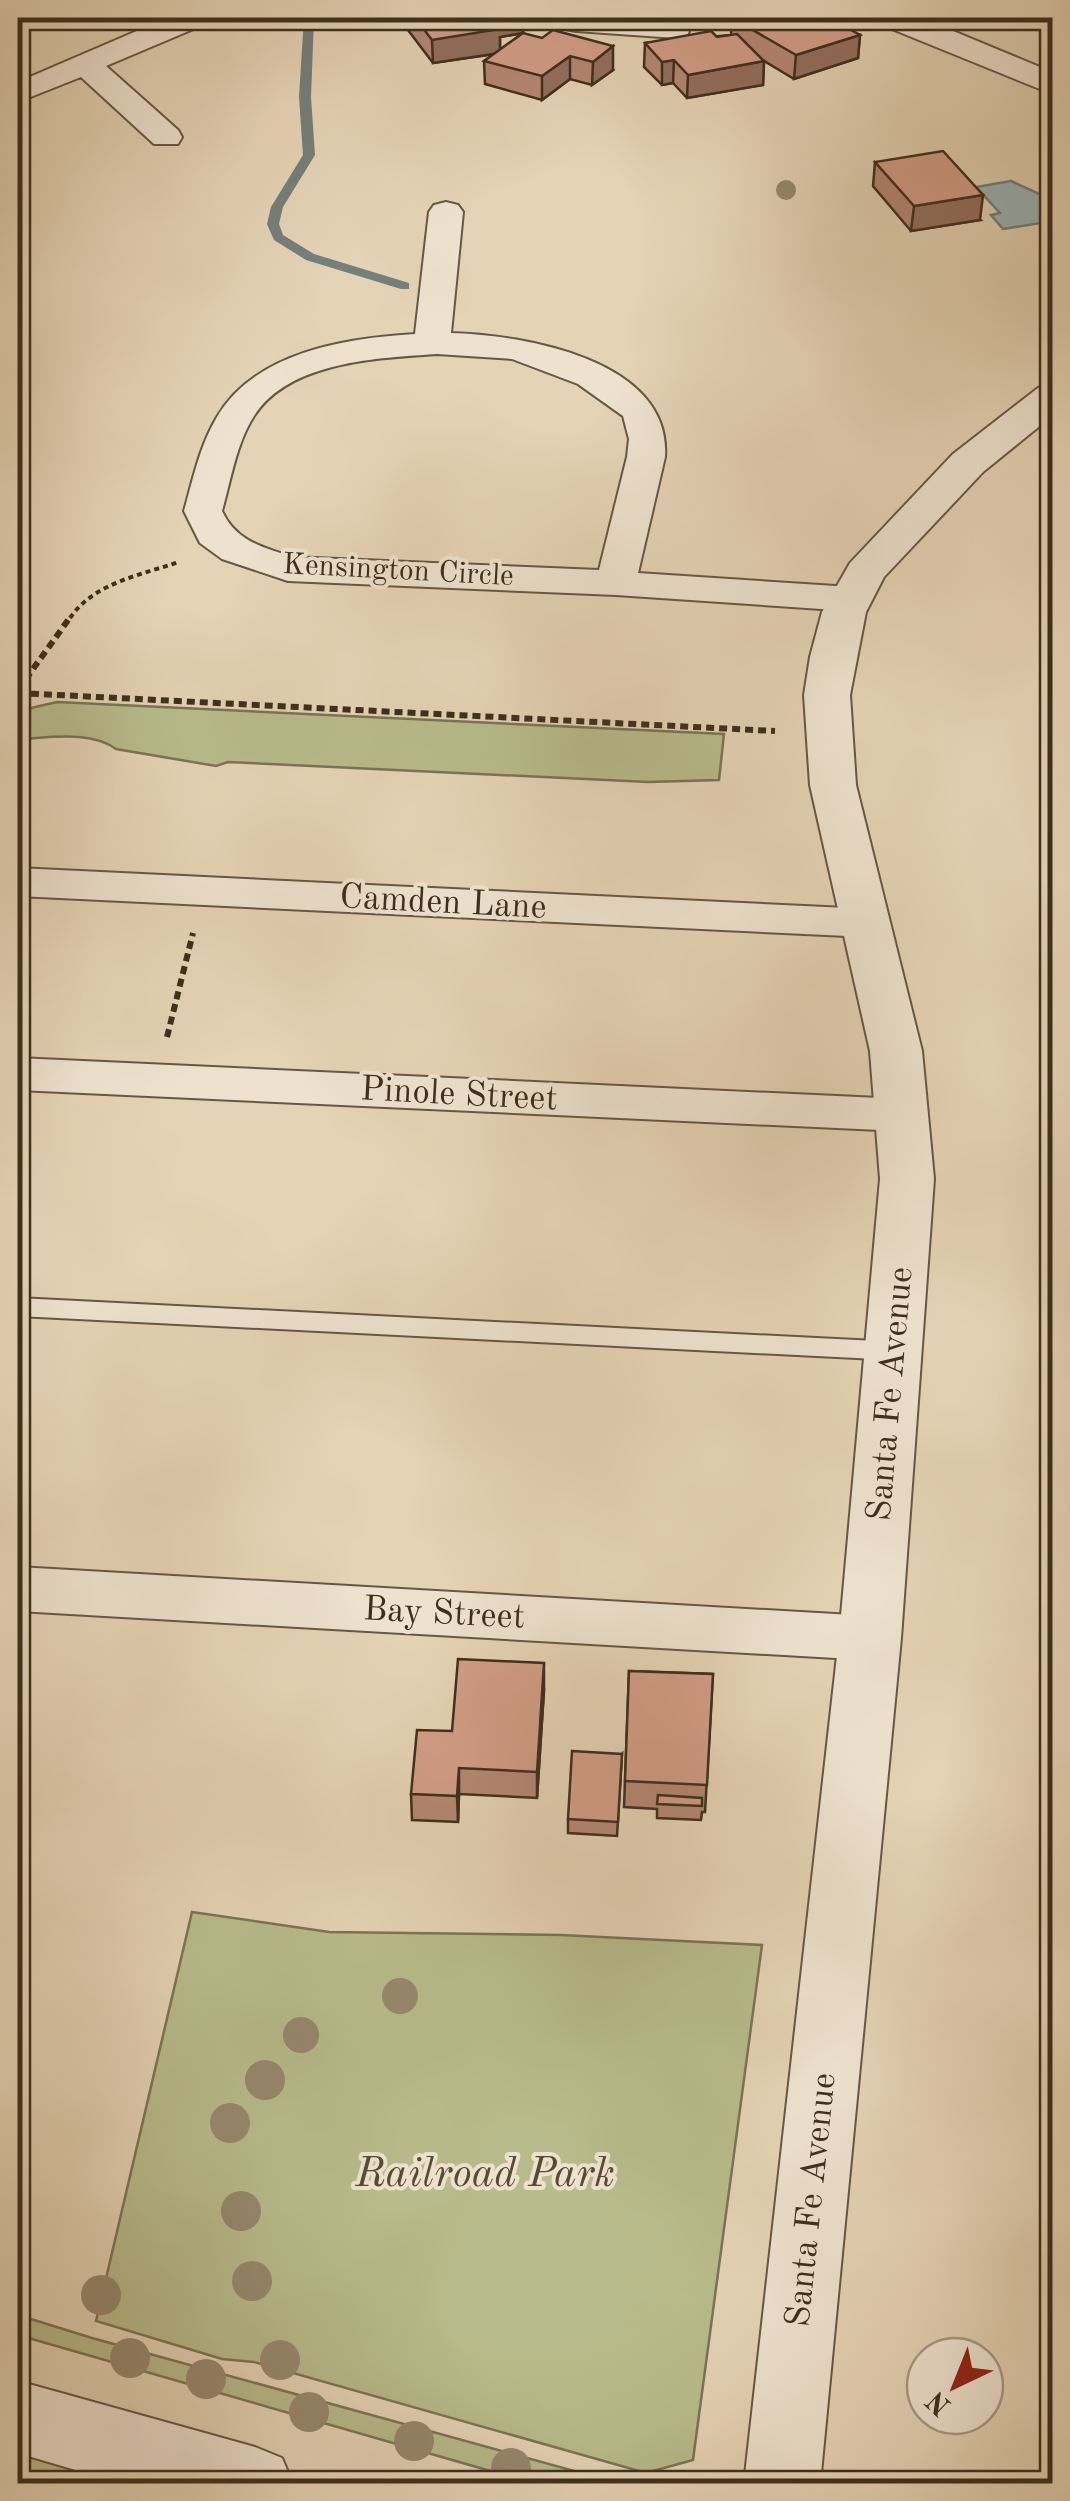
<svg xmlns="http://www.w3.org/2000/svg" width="1070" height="2501" font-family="'Old Standard TT',serif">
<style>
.green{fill:#b8bb8b;stroke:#7a7554;stroke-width:2.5}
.water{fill:#9bb5b9;stroke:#757f7b;stroke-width:2.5}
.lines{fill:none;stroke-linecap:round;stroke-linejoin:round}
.stream{fill:#757f7b;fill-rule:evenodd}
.service-casing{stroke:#675843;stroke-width:4}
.minor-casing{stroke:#675843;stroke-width:4}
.tertiary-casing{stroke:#675843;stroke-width:4}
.path-far1{stroke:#3d2f1d;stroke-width:4;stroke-dasharray:5 4;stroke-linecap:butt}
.path{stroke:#3d2f1d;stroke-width:6;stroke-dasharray:8 5;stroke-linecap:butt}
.service{fill:#eee2cf;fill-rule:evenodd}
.minor{fill:#eee2cf;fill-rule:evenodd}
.tertiary{fill:#eee2cf;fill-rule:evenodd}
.tree{fill:#96886e}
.wall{fill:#b58774;stroke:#3d2f1d;stroke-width:2.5}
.shaded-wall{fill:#936e5e;stroke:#3d2f1d;stroke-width:2.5}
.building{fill:#d29d87;stroke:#3d2f1d;stroke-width:2.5}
.labels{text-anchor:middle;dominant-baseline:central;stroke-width:8;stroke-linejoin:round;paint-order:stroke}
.far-street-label{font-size:30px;fill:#3d2f1d;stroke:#eee2cf}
.street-label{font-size:35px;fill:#3d2f1d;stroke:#eee2cf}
.near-park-label{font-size:42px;font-style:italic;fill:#564b33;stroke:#eee2cf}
</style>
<rect width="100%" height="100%" fill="#e5d3b5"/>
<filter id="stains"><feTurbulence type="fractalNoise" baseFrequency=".002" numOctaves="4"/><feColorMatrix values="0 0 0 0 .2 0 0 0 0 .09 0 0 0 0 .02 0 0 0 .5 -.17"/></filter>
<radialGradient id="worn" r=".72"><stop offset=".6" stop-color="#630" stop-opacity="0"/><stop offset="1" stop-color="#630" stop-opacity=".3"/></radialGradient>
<!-- green -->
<path class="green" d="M57,702L724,734L719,780L648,782L228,762L216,766L116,749C91,730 48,738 18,739V711Z
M192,1912L329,1932L561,1935L762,1945L693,2460L646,2473L254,2362L222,2359L96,2321Z
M18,2315L92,2338L618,2483H532L18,2335Z
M18,2417L255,2483H18Z"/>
<!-- water -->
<path class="water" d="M1011,181L1046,197L1041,223L1003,229L991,215L1000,213L976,187Z"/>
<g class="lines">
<!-- stream -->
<path class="stream" d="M304,18H314L311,97L315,155L283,207L279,224L283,235L314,254L409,283V289H401L306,260L274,240L267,224L271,207L303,155L299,97Z"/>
<defs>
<path id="service" d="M18,1298L896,1342L905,1344L909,1351L905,1358L896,1360L18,1316Z"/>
<path id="minor" d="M18,18H35L31,25L18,27Z
M167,18H207L203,25L106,66L178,130L182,137L178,144H154L81,77L18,102V82Z
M562,18H694L687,36L676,38L576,31L565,29Z
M446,202L458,205L463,212L451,333C524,335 672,360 665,457L638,573L851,587L865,591L871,599L865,607L851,611L616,595L288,581L222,559L200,543L184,511C193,479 200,445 217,417C255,352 346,338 415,334L429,212L434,205ZM437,354L512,359L578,384L623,416L629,439L627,457L599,570L292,557C262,547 236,541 222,511C231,480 236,444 254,416C289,361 379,358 437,354Z
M18,868L868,909L884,913L890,923L884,933L868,937L18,896Z
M18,1058L901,1099L918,1104L925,1115L918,1126L901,1131L18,1090Z
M18,1567L870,1616L890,1622L898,1638L890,1654L870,1660L18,1611Z"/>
<path id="tertiary" d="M877,18H922L1052,72V94L882,25Z
M1052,385V416L983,472L884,577L866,612L850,695L856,785L922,1051L934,1179L901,1638L820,2484H744L839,1638L880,1179L870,1051L810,785L804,695L810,657L822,612L850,563L953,454L1038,388Z
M18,2381L255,2447L282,2458L293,2484H123L18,2453Z"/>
</defs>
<!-- service casing -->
<use href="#service" class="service-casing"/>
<!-- minor casing -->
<use href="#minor" class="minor-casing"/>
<!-- tertiary casing -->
<use href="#tertiary" class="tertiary-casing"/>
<!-- path-far1 -->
<path class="path-far1" d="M70,618C94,583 140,575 179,562"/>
<!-- path -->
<path class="path" d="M18,690L71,616
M18,693L775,731
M167,1037L193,933"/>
<!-- service -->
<use href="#service" class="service"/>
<!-- minor -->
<use href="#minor" class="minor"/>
<!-- tertiary -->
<use href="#tertiary" class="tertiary"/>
</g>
<!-- trees -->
<g class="tree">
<circle cx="786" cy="190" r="10"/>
<circle cx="400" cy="1996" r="18"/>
<circle cx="301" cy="2035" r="18"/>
<circle cx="265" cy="2080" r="20"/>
<circle cx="230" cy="2123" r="20"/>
<circle cx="241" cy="2211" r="20"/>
<circle cx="252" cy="2281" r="20"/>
<circle cx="101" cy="2295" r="20"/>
<circle cx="130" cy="2358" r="20"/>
<circle cx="280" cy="2360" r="20"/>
<circle cx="206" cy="2379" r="20"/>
<circle cx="309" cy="2412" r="20"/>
<circle cx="414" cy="2441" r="20"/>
<circle cx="511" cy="2468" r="20"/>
</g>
<!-- wall -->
<path class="wall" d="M408,18H523V33L500,37V50L523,33L613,70L592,85L570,79L542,100L485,84L484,61L495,54L433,63L408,30Z
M732,18L786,19L860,35L858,58L794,79L764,61L763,85L687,98L673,83L662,85L644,67L645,43L731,35Z
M1029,18H1052V35L1028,25Z
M875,162L980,220L911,231L873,186Z
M629,1671L713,1674L705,1812H702L701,1820L657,1818V1809L624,1807Z
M544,1690L537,1798L459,1794L458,1822L412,1820L411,1794L452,1731Z
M622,1754L617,1836L568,1833V1819Z"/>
<!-- shaded-wall -->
<path class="shaded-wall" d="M488,18H523V33L500,37V53L433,63L432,40Z
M860,35L858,58L794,79L796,55Z
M613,46V70L592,85L593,62Z
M570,56V79L542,100V76Z
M674,60L673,83L662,85V62Z
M764,61L763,85L687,98L688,75Z
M983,195L980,220L911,231L914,206Z
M544,1663V1690L537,1798V1772Z
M459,1768V1794L458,1822L457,1796Z"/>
<!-- building -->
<path class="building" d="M415,18H490L500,29L432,40Z
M732,18H783L786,19L792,18H829L860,35L796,55Z
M553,30L613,46L593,62L570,56L542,76L484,61L523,33L542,38Z
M711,31L717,37L737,34L764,61L688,75L674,60L662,62L645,43Z
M943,151L983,195L914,206L875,162Z
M458,1659L544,1663L537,1772L459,1768L457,1796L411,1794L417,1730L452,1731Z
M629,1671L713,1674L707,1785L625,1781Z
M572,1751L622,1754L618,1822L568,1819Z
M658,1795L702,1798V1806L657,1804Z"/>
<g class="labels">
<!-- far-street labels -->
<g class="far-street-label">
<text transform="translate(398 571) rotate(3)">Kensington Circle</text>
</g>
<!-- street labels -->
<g class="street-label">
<text transform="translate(443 903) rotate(3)">Camden Lane</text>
<text transform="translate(459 1095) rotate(3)">Pinole Street</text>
<text transform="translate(891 1394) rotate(-85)">Santa Fe Avenue</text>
<text transform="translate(444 1614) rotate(3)">Bay Street</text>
<text transform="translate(812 2200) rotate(-84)">Santa Fe Avenue</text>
</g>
<!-- near-park labels -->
<g class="near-park-label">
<text x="485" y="2175">Railroad Park</text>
</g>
</g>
<!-- margin -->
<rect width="1070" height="2501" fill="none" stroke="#e5d3b5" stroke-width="60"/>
<rect x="20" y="20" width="1030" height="2461" fill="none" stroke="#3d2f1d" stroke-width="5"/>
<rect x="30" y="30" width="1010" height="2441" fill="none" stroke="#3d2f1d" stroke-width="2.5"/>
<!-- north arrow -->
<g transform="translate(955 2386) rotate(223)"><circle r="48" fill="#eee2cf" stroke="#a79a88" stroke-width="2.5"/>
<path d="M0-8L18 38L0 25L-18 38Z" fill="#8f2418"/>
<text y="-15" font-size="28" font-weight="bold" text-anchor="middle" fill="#3d2f1d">N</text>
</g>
<rect width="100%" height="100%" filter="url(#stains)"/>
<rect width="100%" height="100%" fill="url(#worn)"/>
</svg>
